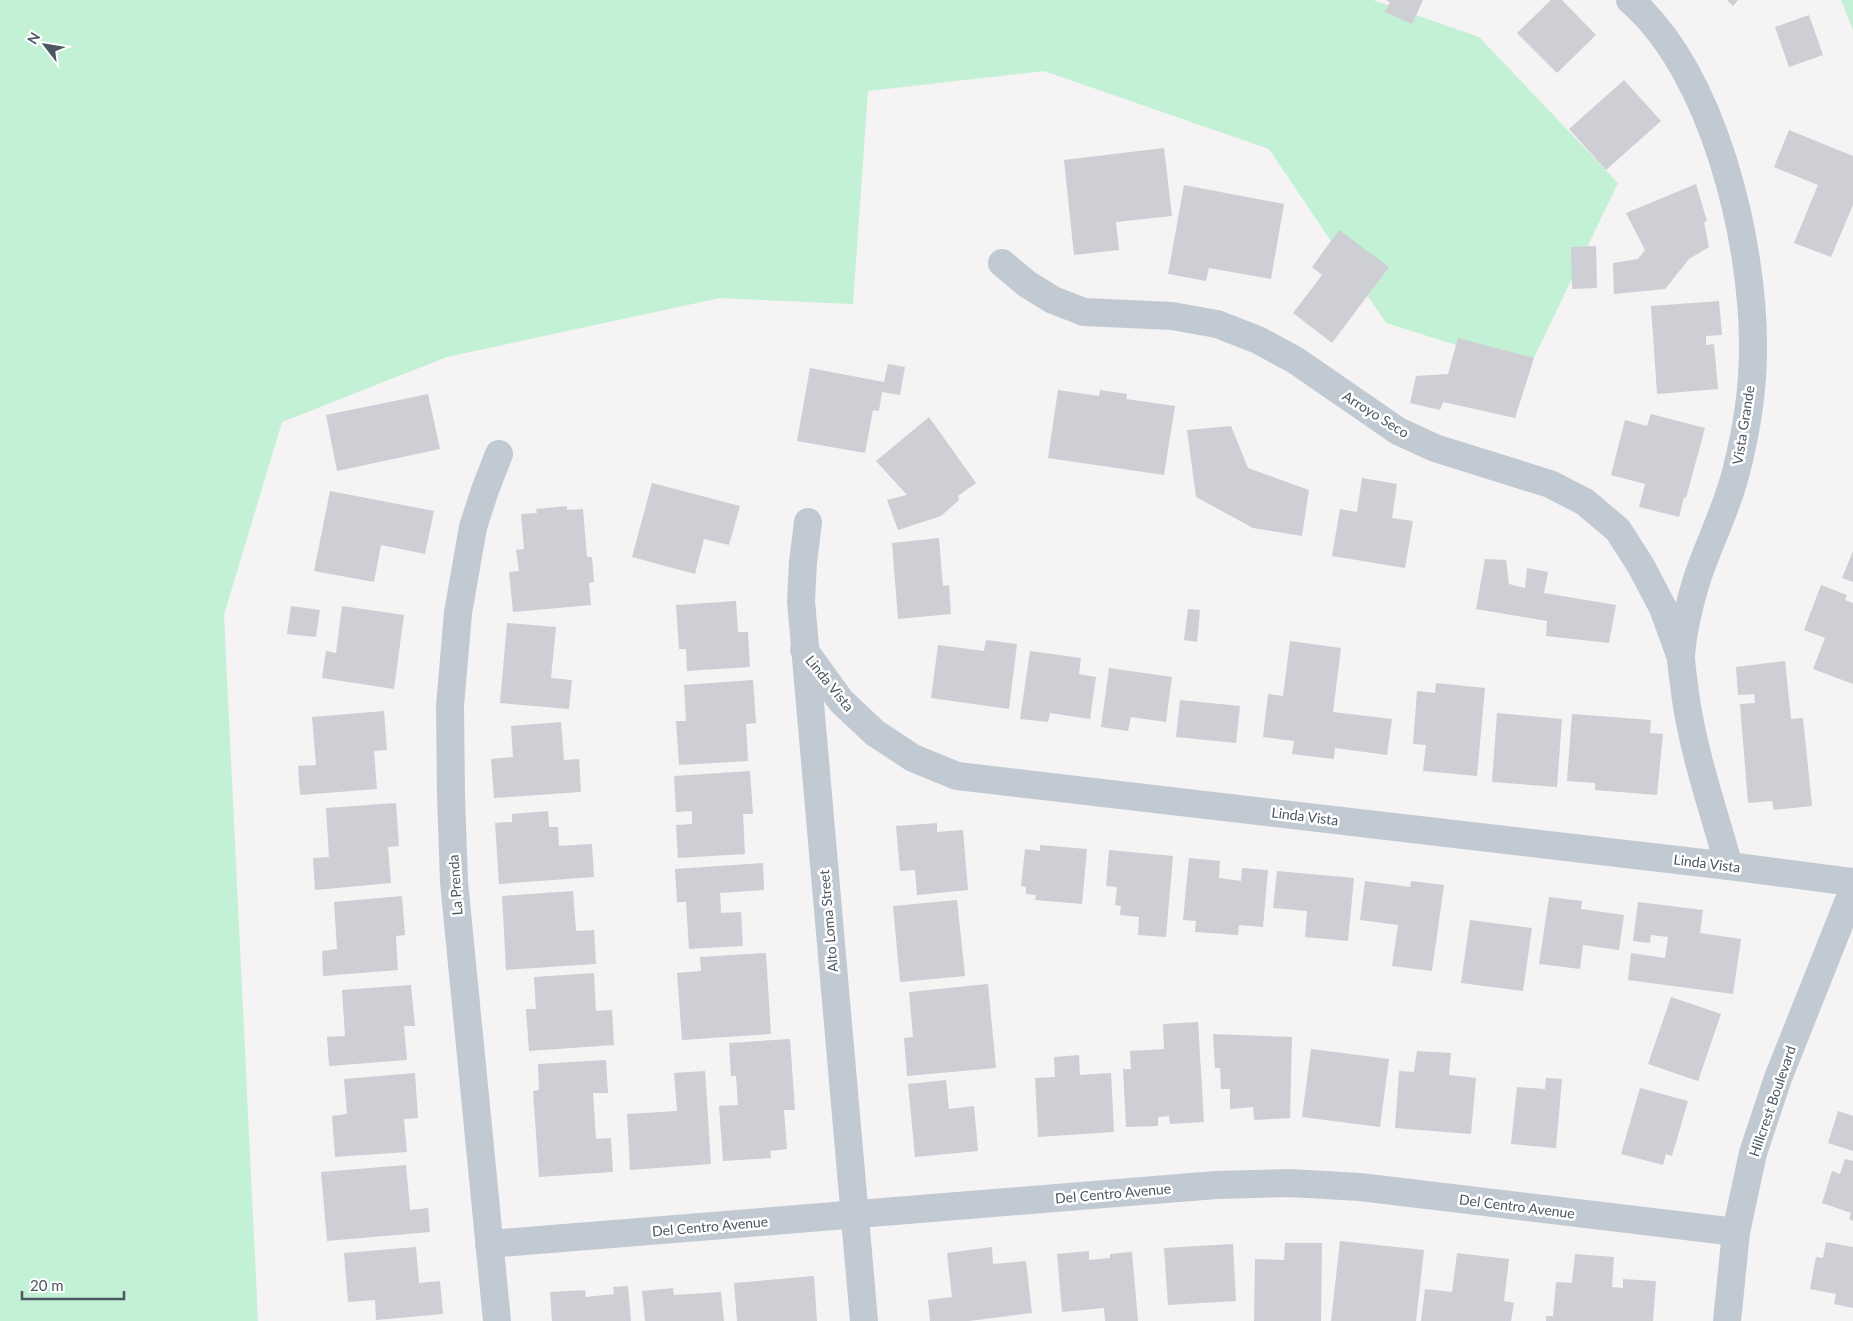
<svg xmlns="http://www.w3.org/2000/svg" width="1853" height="1321" font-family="Lato,sans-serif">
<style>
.green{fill:#c3f1d5}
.building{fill:#cdcfd5}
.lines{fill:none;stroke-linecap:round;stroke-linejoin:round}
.minor{stroke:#c1cad2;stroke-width:28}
.tertiary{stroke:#c1cad2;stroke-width:28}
.labels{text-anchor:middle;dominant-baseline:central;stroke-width:5;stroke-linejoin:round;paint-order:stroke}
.street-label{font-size:14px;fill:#4a5661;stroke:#fff}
</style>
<rect width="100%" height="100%" fill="#f5f3f3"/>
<!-- green -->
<path class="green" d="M0,0H1373L1479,37L1618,183L1529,368L1386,323L1269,149L1044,71L868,91L853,304L720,298L447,357L282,422L224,615L258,1321H0Z
M1841,0H1853V30Z"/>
<!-- building -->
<path class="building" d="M1385,0H1423L1412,24L1385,12L1390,2Z
M1551,0H1562L1596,35L1557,73L1517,33Z
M1727,0H1738L1733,6Z
M1809,15L1823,55L1789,67L1775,27Z
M1624,80L1661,121L1606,170L1569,129Z
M1789,130L1853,156V205L1831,257L1794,243L1818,185L1774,167Z
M1164,148L1172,216L1116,222L1119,250L1074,255L1064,160Z
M1696,184L1707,221L1704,222L1709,247L1689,259L1665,289L1614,294L1613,263L1638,259L1645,250L1626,213Z
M1184,185L1284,204L1271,279L1209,268L1206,281L1168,274Z
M1339,230L1389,267L1332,343L1293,313L1322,275L1312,267Z
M1596,246L1597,288L1572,289L1571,247Z
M1719,301L1722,335L1706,336V345L1714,344L1718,389L1657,394L1651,306Z
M1458,338L1534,358L1515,418L1443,402L1440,410L1410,403L1416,376L1448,374Z
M888,364L905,367L900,395L882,392L879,411L873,410L865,453L797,441L810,368L884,382Z
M1058,390L1099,396L1100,390L1127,394L1126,399L1175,406L1164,475L1048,458Z
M428,394L440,449L337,471L326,415Z
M1651,414L1705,428L1686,498L1684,497L1679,517L1639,507L1645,484L1611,475L1625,420L1647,426Z
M929,417L976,483L958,496L959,500L941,516L898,530L887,500L907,495L876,461Z
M1231,426L1248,468L1309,490L1302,536L1253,528L1196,497L1187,430Z
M1362,478L1397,484L1392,518L1413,521L1405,568L1332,556L1340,509L1357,512Z
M652,483L740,506L729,545L704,539L695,574L632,557Z
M330,491L434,511L425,554L381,545L374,582L314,571Z
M567,506V510L583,509L587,557H592L594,582L589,583L591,605L513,612L509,572L519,571L516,550L524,549L521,514L537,513L536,509Z
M939,538L943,586L949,585L951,614L898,619L892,543Z
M1853,551V582L1842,578Z
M1485,559L1506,560L1509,584L1525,588L1527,568L1548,572L1544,593L1616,605L1609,643L1546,636L1547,621L1476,609Z
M1821,585L1847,595L1845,600L1853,603V684L1813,669L1825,638L1804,630Z
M736,601L738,632H748L750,667L687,671L686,649H679L676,605Z
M291,606L320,610L316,637L287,634Z
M342,606L404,615L394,689L322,678L326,651L336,653Z
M1188,609L1200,610L1197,642L1184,640Z
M507,623L556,627L551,678L572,680L569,709L500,703Z
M986,640L1017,644L1009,709L931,698L938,645L984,651Z
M1290,641L1341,648L1333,712L1392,719L1387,755L1335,748L1334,759L1292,754L1294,741L1263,737L1268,694L1283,696Z
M1030,651L1081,658L1079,674L1096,677L1090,719L1050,713L1048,722L1020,719Z
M1785,661L1791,719L1803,718L1812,806L1774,810L1772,801L1748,803L1740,704L1755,703L1754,694L1738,695L1736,667Z
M1109,668L1172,677L1166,722L1131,717L1128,731L1101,727Z
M753,680L756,723L746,724L748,761L679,765L676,721H686L684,685Z
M1436,683L1485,688L1477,776L1423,771L1426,745L1413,744L1417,691L1435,693Z
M1180,700L1240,706L1236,743L1176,737Z
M384,711L387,750L374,751L377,789L300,795L298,766L316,765L312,717Z
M1497,713L1562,719L1557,787L1492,782Z
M1572,714L1651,720L1650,733L1663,734L1657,795L1595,790V783L1567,781Z
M561,722L564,760L579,759L581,792L494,798L491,759L513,757L511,726Z
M750,771L753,814H743L745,854L678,858L676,825L692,824V811L676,812L674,776Z
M396,803L399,846L388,847L391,883L315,890L313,858L329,857L326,808Z
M548,811L549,827H558L559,846L592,844L594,877L499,884L495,823L512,822V814Z
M937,823V832L963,830L968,890L917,895L915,870L900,871L896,826Z
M1040,845L1087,849L1082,904L1035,900L1036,895L1026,894V887L1021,886L1025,849L1040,851Z
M1109,850L1173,856L1166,937L1138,935L1139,917L1120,915L1121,906L1115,905L1117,887L1106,886Z
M1189,858L1220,861L1219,878L1241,881L1242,868L1268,870L1263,927L1239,925L1238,935L1195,932L1196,921L1183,920Z
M763,863L764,890L720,893L721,913L741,912L743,946L689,949L686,902H677L675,869Z
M1277,871L1354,878L1348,941L1305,937L1307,911L1273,908Z
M1365,881L1410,887L1411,881L1444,885L1432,971L1392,966L1398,925L1360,920Z
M573,891L576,931L594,930L596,964L506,970L502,896Z
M402,896L405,935L396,936L398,970L323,976L322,951L337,949L334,902Z
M1549,897L1582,901L1581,909L1624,915L1619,950L1583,945L1580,969L1539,964Z
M957,900L965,976L900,982L893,906Z
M1638,902L1703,910L1700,933L1741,939L1733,994L1628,980L1631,953L1665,958L1668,937L1651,935L1650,943L1633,941Z
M1470,920L1532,928L1523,991L1461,983Z
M766,953L771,1034L682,1040L677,973L701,971L700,957Z
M594,973L596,1011L612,1010L614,1045L529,1051L526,1009H536L534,977Z
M988,984L996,1068L907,1076L904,1038L913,1037L909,992Z
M411,985L415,1026H404L407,1060L329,1066L327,1037L345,1036L342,990Z
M1671,997L1721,1014L1698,1081L1648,1064Z
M1198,1022L1204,1122L1170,1124L1169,1116L1158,1117V1126L1126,1127L1123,1069H1131L1130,1051L1164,1049L1163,1024Z
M1213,1034L1292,1037L1290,1118L1254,1120L1253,1107L1230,1109V1089H1221L1220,1068H1215Z
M790,1039L795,1110H784L787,1149L770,1151L771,1158L723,1161L719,1106L738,1105L736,1076H731L729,1043Z
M1311,1049L1389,1059L1380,1127L1302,1117Z
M1417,1051L1451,1053L1449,1075L1476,1078L1471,1134L1395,1128L1399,1071L1414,1072Z
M1079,1055L1080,1075L1111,1073L1114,1132L1038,1137L1035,1078L1055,1077L1054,1057Z
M606,1060L608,1093H593L596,1139L611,1138L613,1172L539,1177L533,1091L539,1090L538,1064Z
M705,1071L711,1164L630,1170L627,1114L677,1111L674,1073Z
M415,1073L418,1118L404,1119L407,1152L335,1157L332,1116L347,1114L344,1079Z
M1546,1078L1562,1079L1556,1148L1511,1144L1517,1087L1545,1089Z
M946,1080L949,1109L974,1106L978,1151L915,1157L908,1084Z
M1640,1088L1688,1101L1672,1156L1666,1154L1663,1165L1621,1154Z
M1838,1111L1853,1116V1151L1828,1143Z
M1845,1159L1853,1161V1221L1849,1219L1851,1213L1822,1203L1832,1171L1840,1174Z
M406,1165L410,1210L428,1208L430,1232L327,1241L321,1172Z
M1340,1241L1424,1250L1416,1321H1331Z
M1826,1242L1853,1247V1308L1834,1304L1836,1294L1810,1289L1816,1257L1823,1258Z
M1285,1243H1322L1321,1321H1254L1255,1259L1284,1260Z
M1233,1244L1236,1301L1168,1305L1164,1248Z
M416,1247L419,1283L440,1281L443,1314L376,1320L375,1300L348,1302L344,1253Z
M992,1247L993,1264L1026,1261L1032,1313L969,1321H930L928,1300L952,1297L947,1253Z
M1089,1251V1260L1110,1258V1254L1132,1252L1138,1321H1105L1104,1308L1062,1312L1057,1254Z
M1457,1253L1509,1259L1504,1301L1514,1303L1511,1321H1421L1425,1289L1452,1292Z
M1575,1254L1614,1257L1612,1287L1623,1288V1279L1656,1281L1653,1321H1546V1316H1553L1556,1282L1572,1283Z
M814,1276L817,1321H737L734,1283Z
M628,1286L631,1321H552L550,1292L585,1290L586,1297L614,1294L613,1287Z
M673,1288L674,1295L721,1292L724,1321H645L642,1291Z"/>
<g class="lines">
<!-- minor -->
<path class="minor" d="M1630,0C1714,72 1754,242 1753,350C1753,391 1746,433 1736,472C1727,508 1710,541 1698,576C1690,601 1683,629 1681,656C1681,668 1684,681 1685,693C1693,752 1713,809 1729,866
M1002,263L1027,284L1053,300L1084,312L1172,316L1217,324L1258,340L1295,360L1398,431L1435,448L1550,484L1585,502L1618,530L1641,566L1663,608L1680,655
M808,522L803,562L801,601L864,1321
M804,650L841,701L875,733L913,758L957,776L1729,866L1853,882
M489,1244L1216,1185L1289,1183L1360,1187L1736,1232
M497,1321L454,882L451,796L450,706L458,613L473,527L485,490L499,454"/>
<!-- tertiary -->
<path class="tertiary" d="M1727,1321L1736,1232L1753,1153L1778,1078L1853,890"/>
</g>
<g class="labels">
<!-- street labels -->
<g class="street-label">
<text transform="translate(1376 414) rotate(32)">Arroyo Seco</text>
<text transform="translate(1743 425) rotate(-81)">Vista Grande</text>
<text transform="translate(830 683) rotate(51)">Linda Vista</text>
<text transform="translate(1305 816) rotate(7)">Linda Vista</text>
<text transform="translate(1707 863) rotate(7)">Linda Vista</text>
<text transform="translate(455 885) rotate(-94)">La Prenda</text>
<text transform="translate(828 921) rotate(-95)">Alto Loma Street</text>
<text transform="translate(1772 1101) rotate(-71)">Hillcrest Boulevard</text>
<text transform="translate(1113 1193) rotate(-5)">Del Centro Avenue</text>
<text transform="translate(1517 1206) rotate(7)">Del Centro Avenue</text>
<text transform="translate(710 1226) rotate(-5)">Del Centro Avenue</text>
</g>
</g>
<!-- north arrow -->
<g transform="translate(45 45) rotate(301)" stroke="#ffffff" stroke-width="4" paint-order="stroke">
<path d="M0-4L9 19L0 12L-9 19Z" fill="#4a5661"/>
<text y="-8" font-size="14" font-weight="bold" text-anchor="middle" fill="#4a5661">N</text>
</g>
<!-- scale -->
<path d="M22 1291v8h102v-8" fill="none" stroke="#4a5661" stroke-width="2.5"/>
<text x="30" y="1291" font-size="15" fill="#4a5661" stroke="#ffffff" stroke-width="4" paint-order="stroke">20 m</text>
</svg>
